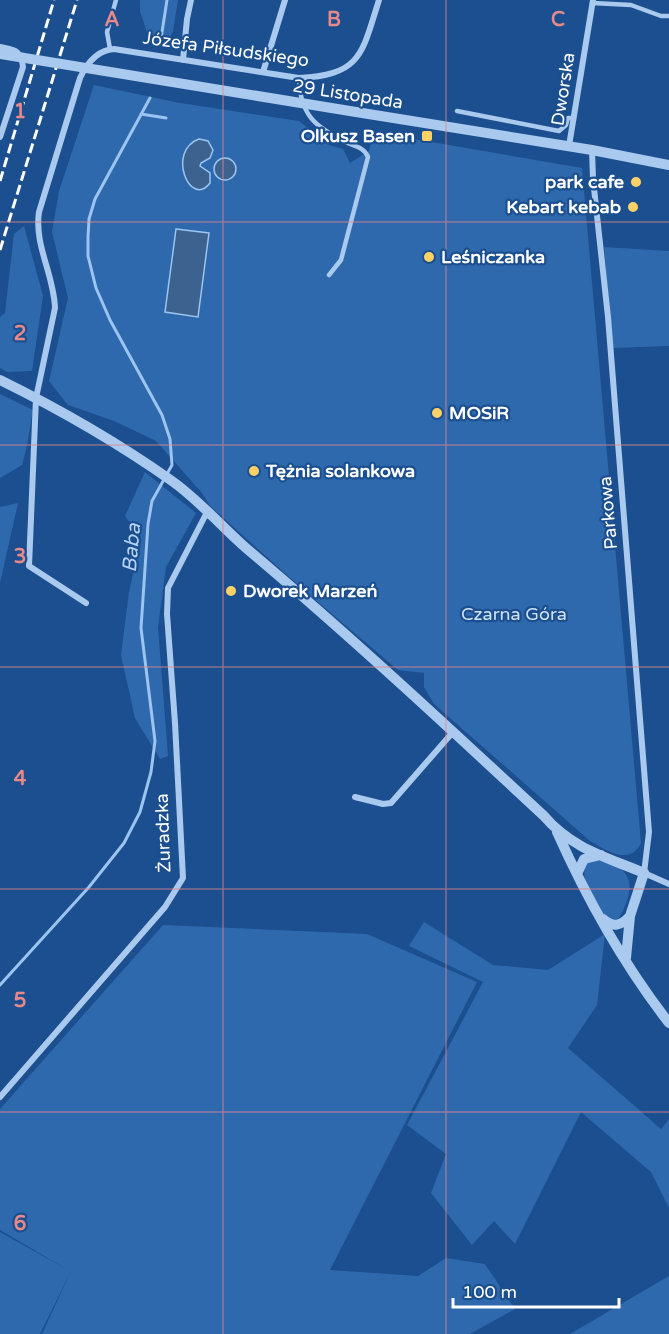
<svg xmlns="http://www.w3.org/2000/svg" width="669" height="1334" font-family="'Varela Round',sans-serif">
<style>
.green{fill:#2e69ad}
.water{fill:#3c6290;stroke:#9cc4f0;stroke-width:1.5}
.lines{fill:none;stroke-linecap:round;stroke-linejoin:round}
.stream{stroke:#9cc4f0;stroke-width:3}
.service{stroke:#a9c9ee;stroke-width:4.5}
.minor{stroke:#a9c9ee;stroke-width:6}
.tertiary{stroke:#a9c9ee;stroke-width:10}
.rail{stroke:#fff;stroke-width:3;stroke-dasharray:10 4.5;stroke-linecap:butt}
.tertiary-bridge{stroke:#a9c9ee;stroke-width:10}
.grid{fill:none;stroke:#e88989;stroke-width:1.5;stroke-opacity:0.55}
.poi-dot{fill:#ffd166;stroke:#1b4f8f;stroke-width:2}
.labels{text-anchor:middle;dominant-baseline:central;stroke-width:4.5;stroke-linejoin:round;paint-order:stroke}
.street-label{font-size:18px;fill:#fff;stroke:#1b4f8f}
.poi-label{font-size:18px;font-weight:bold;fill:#fff;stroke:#1b4f8f;text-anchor:start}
.park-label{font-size:18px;fill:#cfe3fa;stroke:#1b4f8f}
.water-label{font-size:20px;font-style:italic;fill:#b5d3f5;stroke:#1b4f8f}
.grid-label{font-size:20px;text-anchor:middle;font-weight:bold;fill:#e88989;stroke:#1b4f8f;stroke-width:4.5;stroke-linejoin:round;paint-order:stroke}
</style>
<rect width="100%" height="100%" fill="#1b4f8f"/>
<!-- green -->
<path class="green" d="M140,0H178L173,31L168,41L150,42L140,11Z
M94,85L180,103L299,121L329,145L343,149L350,163L369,151L373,132L582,168L641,843C630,866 607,851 590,841L434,704L424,687V673L398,670L306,592L210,506L202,493L156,441L114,421L68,405L49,381L68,298L52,232L59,191Z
M24,226L43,296L32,371L7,372L0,368V317L5,313L14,234Z
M604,247L669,251V346L613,348Z
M0,394L33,410L27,446L22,465L0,478Z
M145,472L196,513L166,567L158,627L168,756L160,759L135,718L121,655L129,592L141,537L125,516Z
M18,503L0,583V507Z
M594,860C634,865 637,886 619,918L612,921L606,919C597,903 576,879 588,861Z
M424,922L493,965L548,970L605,934L597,1005L568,1048L661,1129L669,1119V1208L651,1172L581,1112L515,1244L494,1221L472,1245L431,1193L446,1154L407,1125L483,982L409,946Z
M163,925L367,934L477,982L330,1270L418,1276L446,1258L485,1264L515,1309L470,1334H42L71,1271L40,1334H0V1232L68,1270L0,1230V1109Z
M669,1276V1334H570Z"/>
<!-- water -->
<path class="water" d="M199,139L208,141L213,150L210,158L201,163L200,166L210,173V183C190,209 166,151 199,139Z
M214 169a11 11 0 1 1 22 0a11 11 0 1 1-22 0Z
M176,229L209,233L198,317L165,312Z"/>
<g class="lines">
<!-- stream -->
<path class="stream" d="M160,45L167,0
M141,114L166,118
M0,985L89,887L124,843L140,812L151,772L155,741L141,628L148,524L152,501L172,465L170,439L162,415L110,320L96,288L88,256V237L89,219L95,199L150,98"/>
<!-- service -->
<path class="service" d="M592,3L631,5L661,16H669
M110,49L107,32L116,0
M299,78C300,116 316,128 350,144C358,147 365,149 368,157L341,260L329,275
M457,111L559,131L566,125L568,118H574"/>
<!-- minor -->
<path class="minor" d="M0,47C15,50 21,50 23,67L0,137
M183,60L187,19L191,0
M263,72L285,0
M569,146L593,0
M592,150L593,179L608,317L649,832L644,873L669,884
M86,603L29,566L36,398L55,308C54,275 34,245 39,212L80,78C87,63 97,50 114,49L299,78C362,75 362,53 379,0
M355,797L383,804L391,803L453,732
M0,1097L165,907L183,878L175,723L167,614L168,588L205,516L209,515"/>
<!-- tertiary -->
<path class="tertiary" d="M356,112L592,150L669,165
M0,380C59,409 118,443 172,481C200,501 221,526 246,548C348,634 446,725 544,816C571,848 606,857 644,873L630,916L626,958
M557,832C587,899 624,965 669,1023
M577,874L584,859L601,855
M603,919C613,928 621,926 630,916"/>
<!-- rail -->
<path class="rail" d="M0,181L54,0
M0,250L77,0"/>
<!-- tertiary-bridge -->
<path class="tertiary-bridge" d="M0,54L356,112"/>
</g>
<!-- grid -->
<path class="grid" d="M223,0V1334M446,0V1334M0,222H669M0,445H669M0,667H669M0,889H669M0,1112H669"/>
<!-- markers -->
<g class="poi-dot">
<rect x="421" y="130" width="12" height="12" rx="3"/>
<circle cx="636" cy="182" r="6"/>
<circle cx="633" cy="207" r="6"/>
<circle cx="429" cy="257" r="6"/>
<circle cx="437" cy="413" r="6"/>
<circle cx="254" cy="471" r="6"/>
<circle cx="231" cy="591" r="6"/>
</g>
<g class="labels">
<!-- street labels -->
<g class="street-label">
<text transform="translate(226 49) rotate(8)">Józefa Piłsudskiego</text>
<text transform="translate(563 89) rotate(-81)">Dworska</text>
<text transform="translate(348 94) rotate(9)">29 Listopada</text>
<text transform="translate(608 513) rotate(-95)">Parkowa</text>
<text transform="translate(163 833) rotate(-92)">Żuradzka</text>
</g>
<!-- poi labels -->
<g class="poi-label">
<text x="415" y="136" text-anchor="end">Olkusz Basen</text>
<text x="624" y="182" text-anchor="end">park cafe</text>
<text x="621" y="207" text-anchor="end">Kebart kebab</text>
<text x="441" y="257">Leśniczanka</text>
<text x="449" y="413">MOSiR</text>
<text x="266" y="471">Tężnia solankowa</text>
<text x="243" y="591">Dworek Marzeń</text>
</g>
<!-- park labels -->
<g class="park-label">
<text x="514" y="614">Czarna Góra</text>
</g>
<!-- water labels -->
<g class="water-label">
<text transform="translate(132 548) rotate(-85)">Baba</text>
</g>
</g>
<g class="grid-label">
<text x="112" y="26">A</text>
<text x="334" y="26">B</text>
<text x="558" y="26">C</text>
<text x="20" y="118">1</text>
<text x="20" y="340">2</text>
<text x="20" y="563">3</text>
<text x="20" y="785">4</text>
<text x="20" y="1007">5</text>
<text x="20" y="1230">6</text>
</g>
<!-- scale -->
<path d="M453 1298v9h166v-9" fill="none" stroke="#ffffff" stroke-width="3"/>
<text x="462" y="1298" font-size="18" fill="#ffffff" stroke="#1b4f8f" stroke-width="4.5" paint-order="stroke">100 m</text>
</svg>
